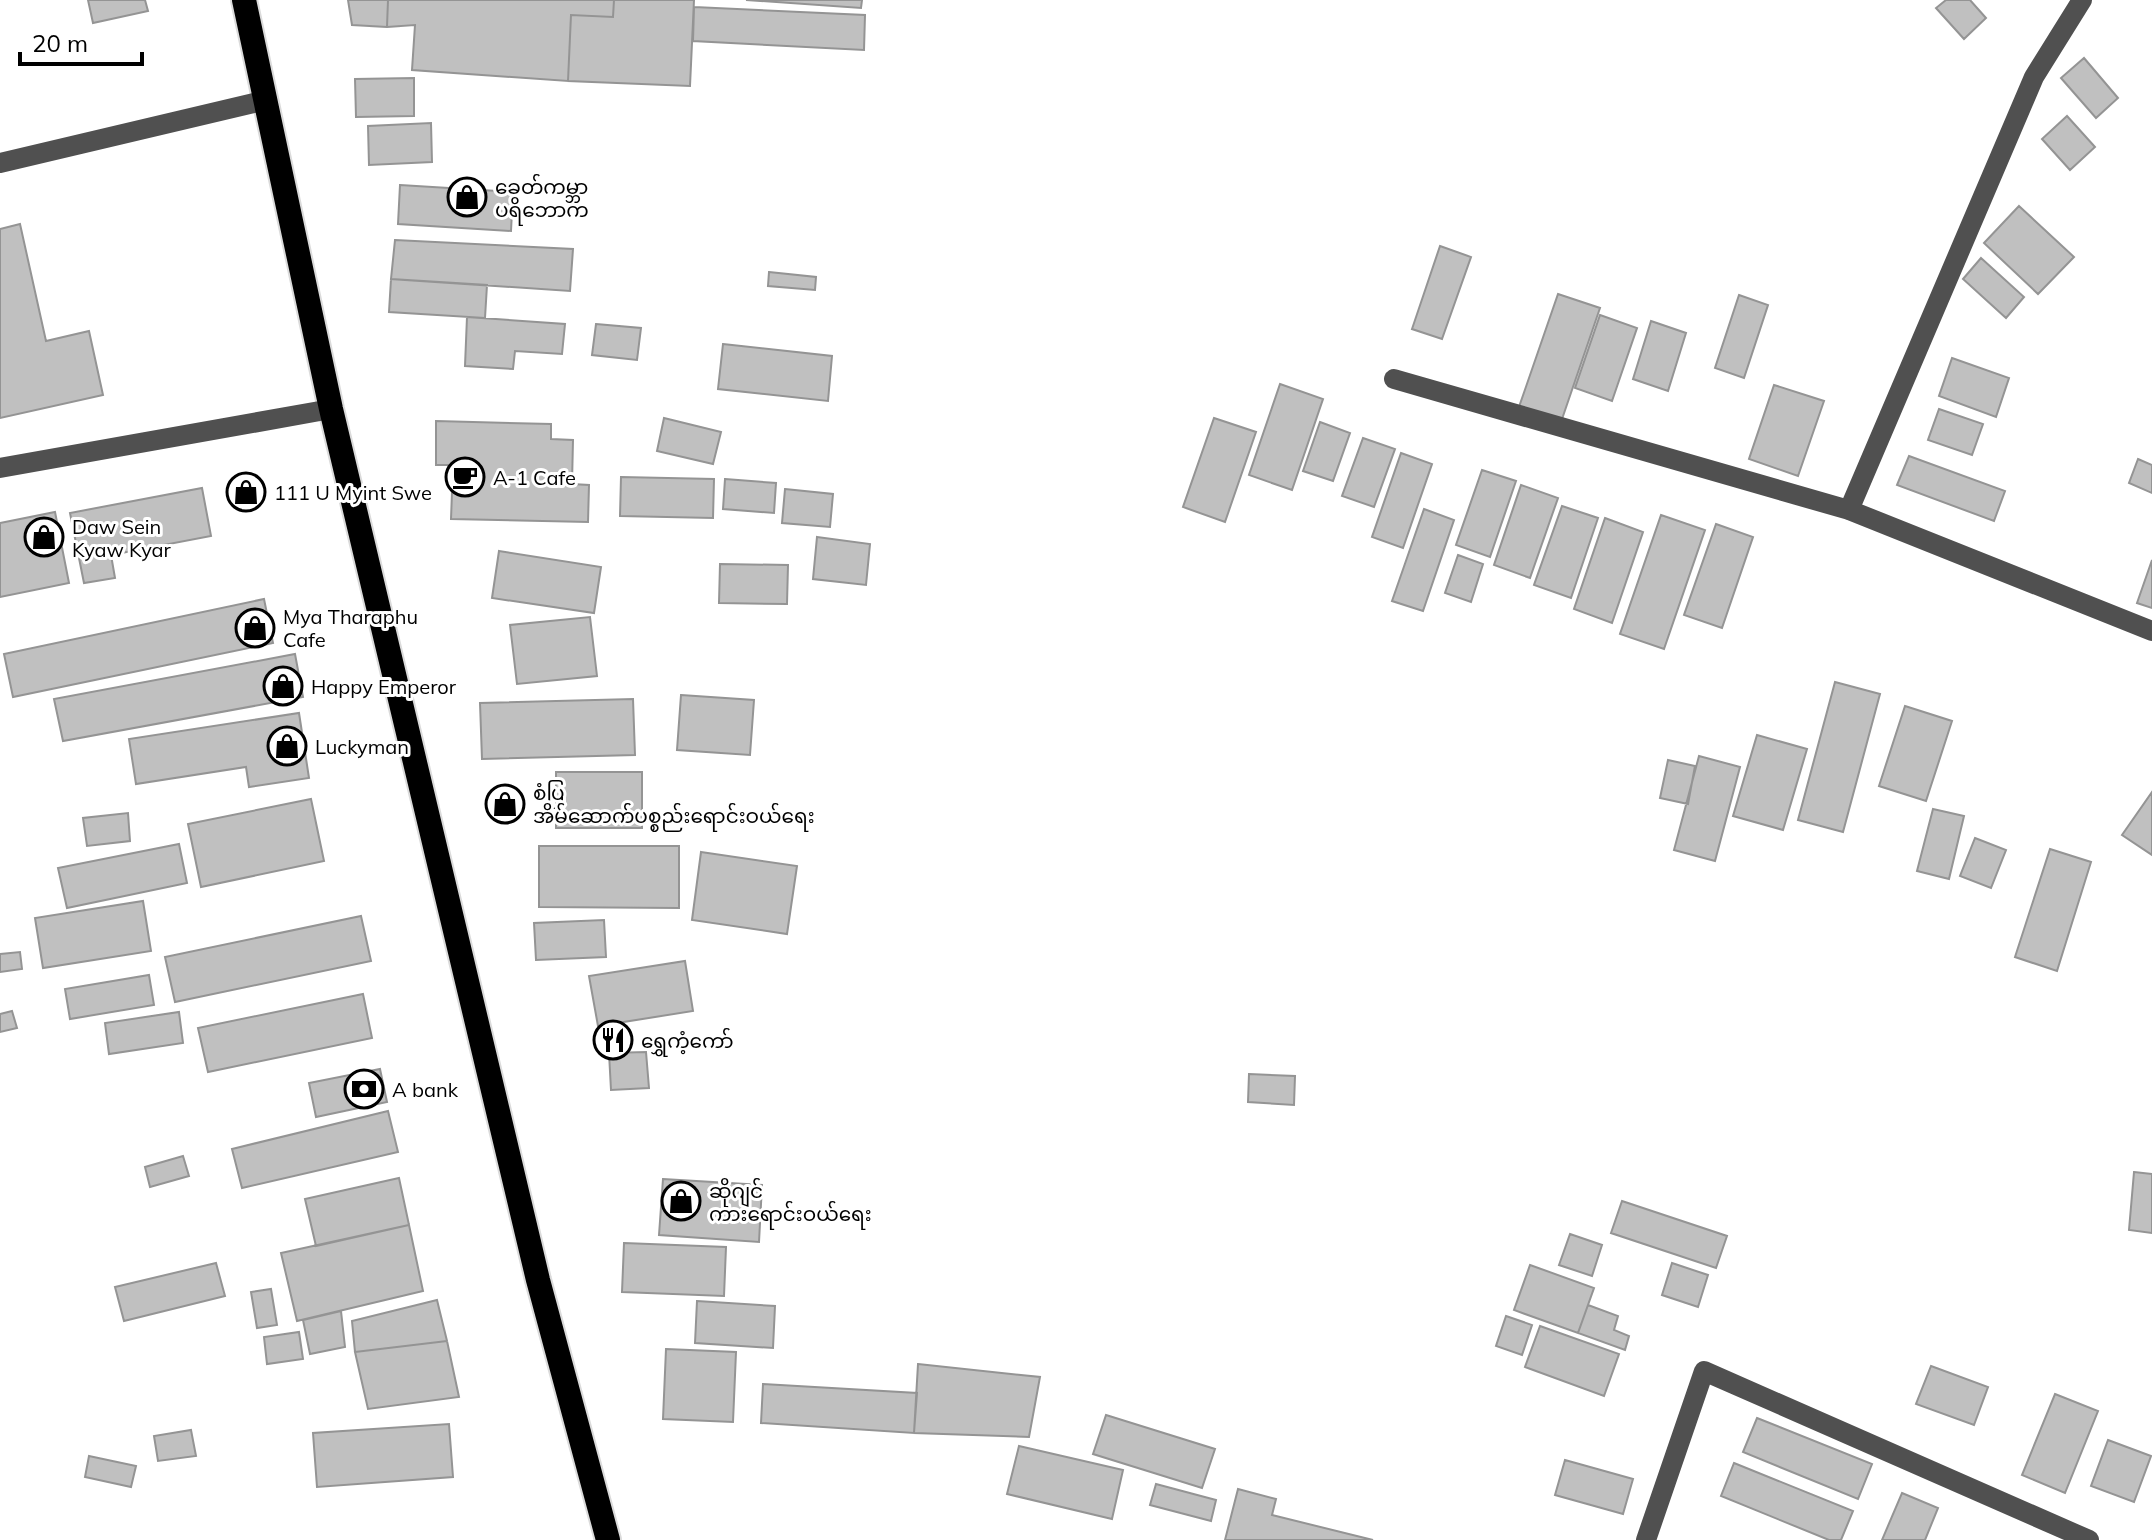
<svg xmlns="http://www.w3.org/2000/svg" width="2152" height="1540" font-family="Mulish,'Noto Sans Myanmar',sans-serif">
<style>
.building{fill:#c0c0c0;stroke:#949494;stroke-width:2}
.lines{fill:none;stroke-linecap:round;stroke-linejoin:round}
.highway-casing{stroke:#dbdbdb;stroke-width:28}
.minor{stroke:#505050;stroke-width:20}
.highway{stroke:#000;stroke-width:24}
.labels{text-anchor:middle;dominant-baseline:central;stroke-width:6;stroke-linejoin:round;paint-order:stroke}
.poi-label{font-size:20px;fill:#000;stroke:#fff;text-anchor:start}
</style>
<rect width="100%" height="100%" fill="#fff"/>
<!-- building -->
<path class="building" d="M88,0H145L148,11L93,23Z
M348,0H388L387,27L352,25Z
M388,0H614L613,17L571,15L568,81L412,70L415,25L387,27Z
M614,0H694L690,86L568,81L571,15L613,17Z
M746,0H862L861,8Z
M1946,0H1970L1986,18L1964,39L1936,8Z
M694,7L865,15L864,50L693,41Z
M2084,58L2118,98L2096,118L2061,78Z
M414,78V116L356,117L355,79Z
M2067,116L2095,147L2070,170L2042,139Z
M431,123L432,162L369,165L368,126Z
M400,185L513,192L511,231L398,224Z
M2019,206L2074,257L2038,294L1984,243Z
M20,224L46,341L89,331L103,395L0,418V229Z
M395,240L573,249L570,291L391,279Z
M1440,246L1471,257L1442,339L1412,329Z
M1981,258L2024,297L2006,318L1963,279Z
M769,272L816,277L815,290L768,286Z
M391,279L487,285L485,318L389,312Z
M1558,294L1600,308L1561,422L1519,407Z
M1739,295L1768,305L1744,378L1715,368Z
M1600,315L1637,328L1612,401L1575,388Z
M467,317L565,324L562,354L515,351L513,369L465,366Z
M1651,321L1686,333L1668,391L1633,379Z
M596,324L641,328L637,360L592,355Z
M723,344L832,356L828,401L718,389Z
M1952,358L2009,378L1996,417L1939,396Z
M1280,384L1323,399L1292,490L1249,475Z
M1774,385L1824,401L1798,476L1749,459Z
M1939,409L1983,424L1972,455L1928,440Z
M664,418L721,432L713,464L657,451Z
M1214,418L1256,432L1225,522L1183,507Z
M436,421L551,424V439L573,440L572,484L589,485L588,522L451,519L453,465H436Z
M1320,422L1350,433L1333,481L1303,471Z
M1363,438L1395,449L1374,507L1342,496Z
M1401,453L1432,464L1403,548L1372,537Z
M1909,456L2005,491L1994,521L1897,485Z
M2138,459L2152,465V493L2129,483Z
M1482,470L1516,481L1490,557L1456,545Z
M621,477L714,479L713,518L620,516Z
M725,479L776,483L774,513L723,509Z
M1521,485L1558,498L1530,578L1494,565Z
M202,488L211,536L111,555L115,578L84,583L70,513Z
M785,489L833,494L830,527L782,523Z
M1562,506L1598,518L1571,598L1534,585Z
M1424,509L1454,520L1423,611L1392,601Z
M55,512L69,583L0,597V523Z
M1661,515L1705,530L1664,649L1620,634Z
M1605,518L1643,532L1612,623L1574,609Z
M1716,524L1753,537L1722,628L1684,615Z
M817,537L870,544L866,585L813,579Z
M499,551L601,567L594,613L492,598Z
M1458,555L1483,564L1471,602L1445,593Z
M2152,560V608L2137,603Z
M720,564L788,565L787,604L719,603Z
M264,599L273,643L13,697L4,654Z
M590,617L597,676L517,684L510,625Z
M295,654L303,697L63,741L54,699Z
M1835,682L1880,694L1843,832L1798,820Z
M681,695L754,700L750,755L677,750Z
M633,699L635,755L482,759L480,703Z
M1905,706L1952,721L1926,801L1879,786Z
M299,713L309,778L249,787L246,767L136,784L129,739Z
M1757,735L1807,749L1783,830L1733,816Z
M1699,756L1740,767L1715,861L1674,850Z
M1668,760L1695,766L1688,804L1660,798Z
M556,772H642V828H556Z
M2152,792V855L2122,835Z
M311,799L324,861L201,887L188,824Z
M1933,809L1964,816L1949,879L1917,871Z
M128,813L130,841L87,846L83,818Z
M1975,838L2006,850L1991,888L1960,876Z
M179,844L187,883L67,908L58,868Z
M539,846H679V908L539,907Z
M2050,849L2091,862L2057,971L2015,957Z
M701,852L797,866L787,934L692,920Z
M143,901L151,951L43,968L35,918Z
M361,916L371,961L175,1002L165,957Z
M604,920L606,957L536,960L534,923Z
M20,952L22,969L0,972V954Z
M685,961L693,1011L598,1026L589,976Z
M149,975L154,1005L70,1019L65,989Z
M363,994L372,1038L208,1072L198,1028Z
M12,1011L17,1028L0,1032V1014Z
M179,1012L183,1043L109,1054L105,1023Z
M646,1052L649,1088L611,1090L609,1053Z
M380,1069L387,1102L316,1117L309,1083Z
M1249,1074L1295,1076L1294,1105L1248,1102Z
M388,1111L398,1152L242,1188L232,1149Z
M183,1156L189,1176L150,1187L145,1167Z
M2134,1172L2152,1174V1233L2129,1230Z
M399,1178L409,1225L316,1246L305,1199Z
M663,1179L762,1185L759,1242L659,1235Z
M1622,1201L1727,1236L1716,1268L1611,1233Z
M409,1225L423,1291L297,1321L281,1253Z
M1570,1234L1602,1245L1592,1276L1559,1265Z
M624,1243L726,1247L724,1296L622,1292Z
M216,1263L225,1296L124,1321L115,1287Z
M1672,1263L1708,1275L1698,1307L1662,1295Z
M1530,1265L1594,1288L1578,1333L1514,1310Z
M271,1289L277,1325L257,1328L251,1292Z
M437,1300L447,1341L355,1352L352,1321Z
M697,1301L775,1306L773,1348L695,1343Z
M1588,1305L1618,1316L1614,1330L1629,1336L1625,1350L1578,1333Z
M341,1311L345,1347L310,1354L303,1320Z
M1506,1316L1532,1325L1522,1355L1496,1346Z
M1540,1326L1619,1354L1604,1396L1525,1367Z
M299,1332L303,1359L267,1364L264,1337Z
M447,1341L459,1397L368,1409L355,1352Z
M666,1349L736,1352L733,1422L663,1419Z
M918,1364L1040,1377L1029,1437L914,1433Z
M1931,1366L1988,1387L1974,1425L1916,1404Z
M763,1384L917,1393L914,1433L761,1423Z
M2055,1394L2098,1411L2065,1493L2022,1475Z
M1106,1415L1215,1449L1202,1488L1093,1454Z
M1757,1418L1872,1464L1858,1499L1743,1452Z
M449,1424L453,1477L317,1487L313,1433Z
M191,1430L196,1456L158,1461L154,1436Z
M2108,1440L2151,1456L2134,1502L2091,1486Z
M1019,1446L1123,1470L1112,1519L1007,1494Z
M89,1456L136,1466L131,1487L85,1477Z
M1565,1460L1633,1479L1623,1514L1555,1495Z
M1734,1463L1853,1511L1841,1540H1829L1721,1496Z
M1156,1484L1216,1500L1211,1521L1150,1505Z
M1238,1489L1276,1499L1272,1515L1373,1540H1225Z
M1902,1493L1938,1508L1925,1540H1882Z"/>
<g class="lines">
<defs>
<path id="highway" d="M244,0L331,409L538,1280L608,1540"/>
</defs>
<!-- highway casing -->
<use href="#highway" class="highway-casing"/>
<!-- minor -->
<path class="minor" d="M0,163L267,100
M1394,379L1849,510L2152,631
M0,468L331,409
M1849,510L2034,77L2082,0
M1646,1540L1704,1371L2089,1540"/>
<!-- highway -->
<use href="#highway" class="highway"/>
</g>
<!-- icons -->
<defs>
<symbol id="shop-ring" viewBox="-11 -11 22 22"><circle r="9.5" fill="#fff" stroke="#000" stroke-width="1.5"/><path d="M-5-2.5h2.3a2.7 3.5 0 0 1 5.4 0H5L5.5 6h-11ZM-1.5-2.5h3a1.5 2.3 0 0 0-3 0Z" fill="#000"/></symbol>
<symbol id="cafe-ring" viewBox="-11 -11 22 22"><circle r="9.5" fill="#fff" stroke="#000" stroke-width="1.5"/><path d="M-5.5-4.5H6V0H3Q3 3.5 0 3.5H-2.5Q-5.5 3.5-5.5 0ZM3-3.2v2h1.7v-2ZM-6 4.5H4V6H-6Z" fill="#000"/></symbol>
<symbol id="restaurant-ring" viewBox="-11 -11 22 22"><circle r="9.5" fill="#fff" stroke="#000" stroke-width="1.5"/><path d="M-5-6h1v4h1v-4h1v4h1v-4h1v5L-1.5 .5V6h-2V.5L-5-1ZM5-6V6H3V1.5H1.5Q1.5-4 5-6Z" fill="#000"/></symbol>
<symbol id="bank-ring" viewBox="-11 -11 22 22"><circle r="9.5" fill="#fff" stroke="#000" stroke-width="1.5"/><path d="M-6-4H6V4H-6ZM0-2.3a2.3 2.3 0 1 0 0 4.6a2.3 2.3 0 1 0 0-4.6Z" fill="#000"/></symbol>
</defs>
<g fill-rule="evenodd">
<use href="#shop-ring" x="445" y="175" width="44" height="44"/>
<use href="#cafe-ring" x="443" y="455" width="44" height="44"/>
<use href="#shop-ring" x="224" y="470" width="44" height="44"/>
<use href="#shop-ring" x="22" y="515" width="44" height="44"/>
<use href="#shop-ring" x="233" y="606" width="44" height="44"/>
<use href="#shop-ring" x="261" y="664" width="44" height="44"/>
<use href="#shop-ring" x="265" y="724" width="44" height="44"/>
<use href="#shop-ring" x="483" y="782" width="44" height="44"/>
<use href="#restaurant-ring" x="591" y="1018" width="44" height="44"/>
<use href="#bank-ring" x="342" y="1067" width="44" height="44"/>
<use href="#shop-ring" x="659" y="1179" width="44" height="44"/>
</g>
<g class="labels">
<!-- poi labels -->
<g class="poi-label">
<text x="495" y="186">ခေတ်ကမ္ဘာ<tspan x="495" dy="23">ပရိဘောက</tspan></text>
<text x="493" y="477">A-1 Cafe</text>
<text x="274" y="492">111 U Myint Swe</text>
<text x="72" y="526">Daw Sein<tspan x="72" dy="23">Kyaw Kyar</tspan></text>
<text x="283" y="616">Mya Tharaphu<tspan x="283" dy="23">Cafe</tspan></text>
<text x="311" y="686">Happy Emperor</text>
<text x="315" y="746">Luckyman</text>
<text x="533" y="792">စံပြ<tspan x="533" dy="23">အိမ်ဆောက်ပစ္စည်းရောင်းဝယ်ရေး</tspan></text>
<text x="641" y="1040">ရွှေကံ့ကော်</text>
<text x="392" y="1089">A bank</text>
<text x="709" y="1190">ဆိုဂျင်<tspan x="709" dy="23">ကားရောင်းဝယ်ရေး</tspan></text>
</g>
</g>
<!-- scale -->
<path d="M20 52v12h122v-12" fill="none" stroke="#000000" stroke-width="4"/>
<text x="32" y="52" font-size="24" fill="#000000" stroke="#ffffff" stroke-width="6" paint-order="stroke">20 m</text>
</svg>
